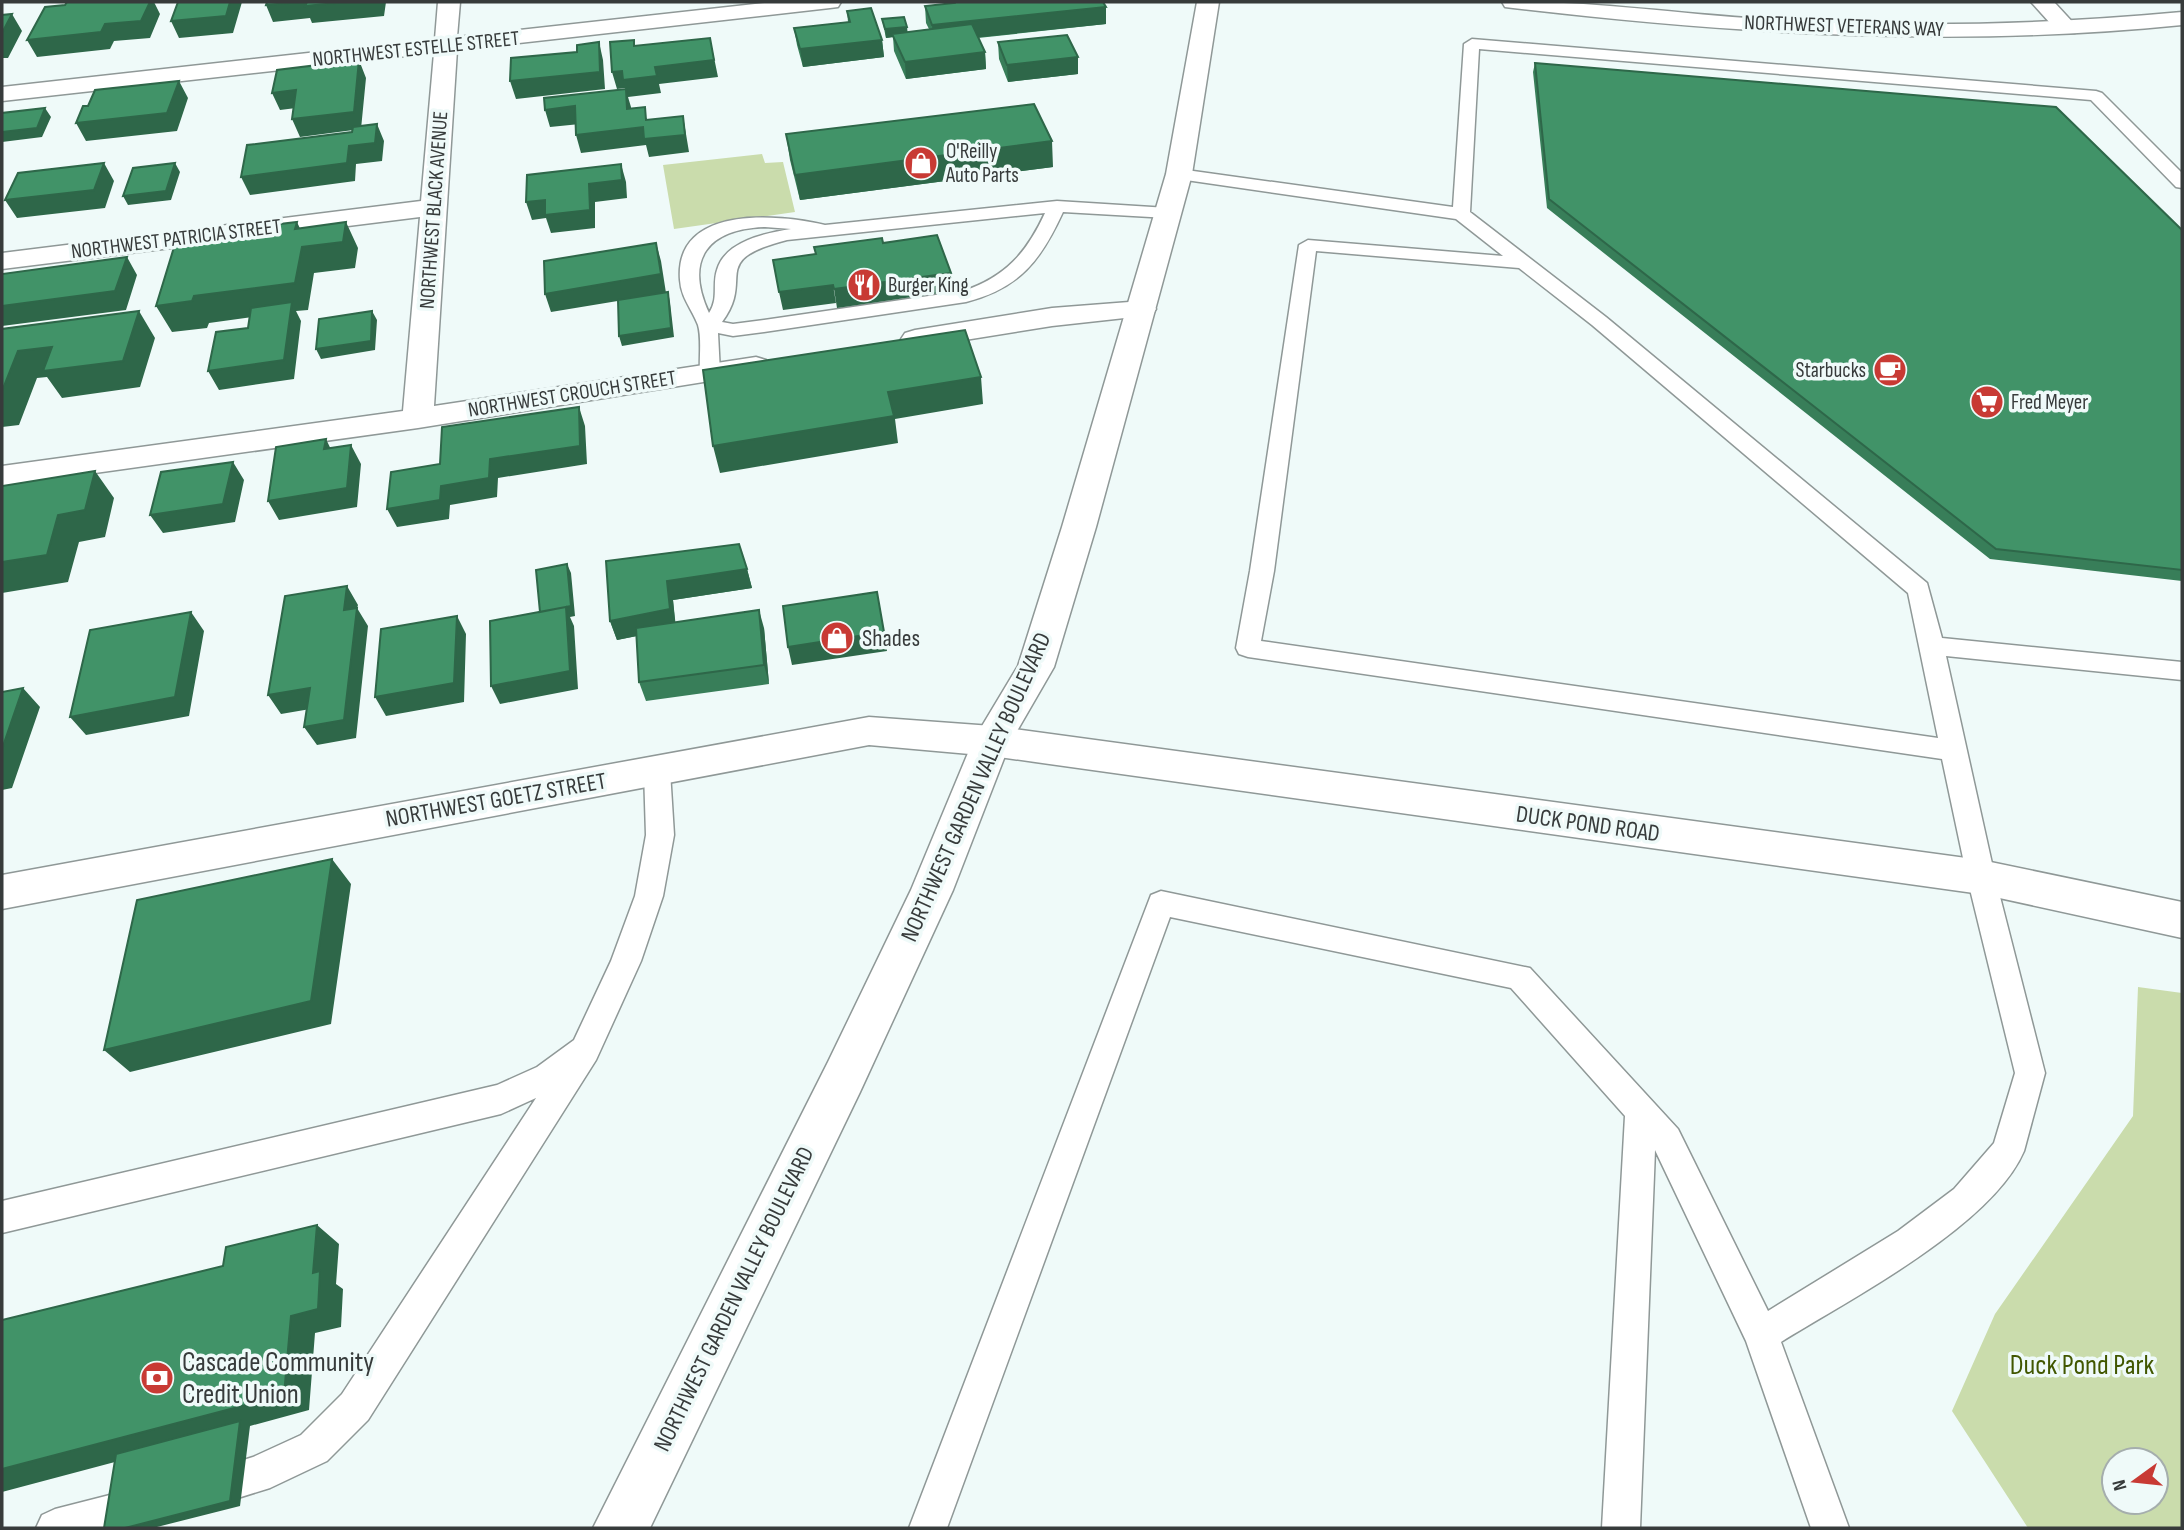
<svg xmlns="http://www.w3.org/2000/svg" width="2184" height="1530" font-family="'Sofia Sans Condensed',sans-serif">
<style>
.green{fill:#cadcac;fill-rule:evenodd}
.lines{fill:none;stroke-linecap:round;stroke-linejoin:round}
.service-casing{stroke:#8f9897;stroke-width:3}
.minor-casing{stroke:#8f9897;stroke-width:3}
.tertiary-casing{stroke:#8f9897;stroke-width:3}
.secondary-casing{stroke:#8f9897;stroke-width:3}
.service{fill:#fff;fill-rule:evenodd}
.minor{fill:#fff;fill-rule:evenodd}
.tertiary{fill:#fff;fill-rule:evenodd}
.secondary{fill:#fff;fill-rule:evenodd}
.wall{fill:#387e59}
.shaded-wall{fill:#2e6749}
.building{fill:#419368;stroke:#2e6749;stroke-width:2}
.labels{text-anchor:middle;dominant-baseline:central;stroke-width:7;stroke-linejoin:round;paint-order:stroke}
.far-street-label{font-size:21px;fill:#373b3b;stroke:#effaf9}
.far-poi-label{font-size:21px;fill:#373b3b;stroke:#effaf9;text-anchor:start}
.poi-label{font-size:24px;fill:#373b3b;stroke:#effaf9;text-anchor:start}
.street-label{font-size:24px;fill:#373b3b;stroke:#effaf9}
.near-poi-label{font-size:28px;fill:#373b3b;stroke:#effaf9;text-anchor:start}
.near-park-label{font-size:28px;fill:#415700;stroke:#effaf9}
</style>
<rect width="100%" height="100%" fill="#effaf9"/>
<!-- green -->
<path class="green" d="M762,154L765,163L783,162L795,212L674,229L663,165Z
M2138,987L2182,993V1528H2028L1952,1411L1995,1314L2133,1116ZM2114,1460H2156V1502H2114Z"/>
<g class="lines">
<defs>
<path id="service" d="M1472,39L2096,91L2102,93L2182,173V188L2176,187L2091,100L1479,49L1470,212L1606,317L1927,583L1942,638L2182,662V680L1946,656L1995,877L2045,1073L2024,1151C1992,1226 1850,1299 1781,1342L1849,1528H1811L1746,1341L1655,1150L1640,1528H1602L1625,1116L1511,988L1170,917L947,1528H909L1151,895L1161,891L1530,968L1678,1129L1768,1311L1898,1231L1954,1189L1994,1143L2015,1073L1967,877L1942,759L1248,657L1239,654L1236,648L1250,571L1299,245L1308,240L1503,256L1456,219L1179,179L1170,174L1179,169L1453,207L1464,44ZM1316,251L1519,268L1592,325L1908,593L1938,738L1261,641L1274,571Z
M1057,201L1168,208L1177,213L1168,218L1063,212C1041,260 1020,288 966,302L764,332L733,336L718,333L720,373L717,377H703L700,373C699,359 702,338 698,325C692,309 681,298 680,280C674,204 779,214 825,225ZM1045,213C1027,252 1006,277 963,291L764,320L733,324L722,322C756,277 706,261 787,240ZM765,227L791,229C766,233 725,241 717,270C712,285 719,298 709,313C684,259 708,229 765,227Z
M657,761L666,764L670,771L674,835L663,896L641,961L596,1060L368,1420L327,1461L270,1488L209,1507L196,1501L190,1488L196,1475L253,1457L301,1435L342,1394L536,1098L501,1114L2,1233V1201L497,1085L537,1067L574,1040L611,961L635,896L646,835L644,771L648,764Z
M141,1487L154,1493L160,1506L154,1519L128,1528H36L42,1515L55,1509Z"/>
<path id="minor" d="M438,2H460L457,37L774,2H841L838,7L830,8L457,50L434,406L756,357L766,360L771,366L766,372L418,428L2,486V466L403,411L420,217L2,269V253L421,201L434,53L2,101V87L435,39Z
M2031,2H2054L2078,28L2075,33H2059Z
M1142,301L1152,303L1156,309L1152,315L1052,326L915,348L905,345L901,339L905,333L915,330L1052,308Z
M869,717L992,726L1981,860L2182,902V938L1981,894L992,756L869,745L2,909V875Z"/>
<path id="tertiary" d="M1502,2C1588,0 1676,14 1762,19C1903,28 2042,25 2182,12V25C1958,48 1736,34 1513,8L1505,7Z"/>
<path id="secondary" d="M1197,2H1219L1192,174L1096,527L1054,667L1010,743L953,890L860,1092L650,1528H593L828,1062L911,890L973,741L1018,666L1062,527L1166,174Z"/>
</defs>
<!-- service casing -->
<use href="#service" class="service-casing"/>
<!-- minor casing -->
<use href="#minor" class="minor-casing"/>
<!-- tertiary casing -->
<use href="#tertiary" class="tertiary-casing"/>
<!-- secondary casing -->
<use href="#secondary" class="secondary-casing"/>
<!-- service -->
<use href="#service" class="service"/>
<!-- minor -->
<use href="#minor" class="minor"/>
<!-- tertiary -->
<use href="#tertiary" class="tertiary"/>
<!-- secondary -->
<use href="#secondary" class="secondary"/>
</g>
<!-- wall -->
<path class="wall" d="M950,2H1103L1106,24L978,38L985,52L986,69L906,79L894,51L893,37L886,38L882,19L908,32L929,29L926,23L925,6L950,3Z
M847,11L882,40L884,57L803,67L797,45L794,28L848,22Z
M998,42L1078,74L1008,82L999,59Z
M1535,63L2182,230V581L1990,559L1547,208L1533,72Z
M786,134L1053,167L800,200L790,160Z
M747,569L752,588L673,600L675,622L764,628L769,684L646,701L639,682L637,636L617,640L610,621Z"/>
<!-- shaded-wall -->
<path class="shaded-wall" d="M150,2H154L160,14L150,38L114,41L110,49L37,57L27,40L105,24Z
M230,2H242L233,33L179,38L171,21Z
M299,2H386L384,16L312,23L310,18L273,22L266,5Z
M1106,7V24L933,42L932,25Z
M12,14L22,31L8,58H2V33Z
M907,27L908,36L892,34L893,37L886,38L885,29Z
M710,38L718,77L659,84L661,93L628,97L631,107L632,126L627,109V95L625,88L617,89L612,72L655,67Z
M882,40L884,57L803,67L800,49Z
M599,42L603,60L605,89L516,99L510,81Z
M985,52L986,69L906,79L905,62Z
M1078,57V74L1008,82L1007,65Z
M359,60L366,78L361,129L300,137L292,119Z
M179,81L188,98L177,131L86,141L76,123Z
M296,90L304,107L280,110L272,93Z
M575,106L580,124L550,127L545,110Z
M45,108L51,117L42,137L2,142V132Z
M683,116L689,152L649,157L646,145L581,153L576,135Z
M377,124L384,141L382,161L356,164L355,181L250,195L241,177L349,146Z
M1052,141L1053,167L800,200L795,175Z
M104,163L114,181L105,208L17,218L5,200Z
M175,163L180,172L171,200L128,205L123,196Z
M621,164L626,182L627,198L595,202V228L551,233L546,218L532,220L526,202Z
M297,222L308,246L346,222L358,248L355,268L314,273L308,310L296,311L301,321L294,379L219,390L208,371L290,312L209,323L207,328L172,332L156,306L194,296L295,229Z
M656,243L661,261L666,293L551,312L545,294Z
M127,257L137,275L126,310L2,326V306Z
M951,273L953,291L837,308L834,289Z
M833,285L836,303L783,310L779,292Z
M668,292L670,302L674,337L622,346L619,336Z
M139,311L155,338L140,387L62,398L47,377L37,378L19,425L2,427V391L18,351Z
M372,311L377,320L375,350L321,359L316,349Z
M981,377L983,404L895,419L898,443L720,473L713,446L888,392Z
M579,407L585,426L587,464L498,478L497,497L450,505L449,519L397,527L387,509L441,486L490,459Z
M326,439L335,458L324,449Z
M351,445L361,464L357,507L279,520L268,501Z
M233,462L244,480L235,522L163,533L150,515Z
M95,471L114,498L105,537L79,542L68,582L2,593V562L58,515Z
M567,564L571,573L575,616L570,617L574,626L578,689L500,704L491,686L544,622Z
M747,569L752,588L673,600L676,628L617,640L610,621L667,581Z
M347,586L358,605L357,608L368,626L356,738L317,745L304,727L344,610Z
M759,610L764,628L769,684L764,665Z
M191,612L204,631L189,716L86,735L70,717Z
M457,616L466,634L464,702L386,716L375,697Z
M884,632L887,651L792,665L788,647Z
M23,688L40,707L12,788L2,790V749Z
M310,688L322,707L281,714L268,695Z
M332,859L351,884L331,1024L130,1072L104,1050Z
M317,1225L339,1244L336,1284L343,1289L341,1327L315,1333L309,1410L250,1426L240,1506L153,1528H125L239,1429L2,1492V1469L291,1316L313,1273Z"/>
<!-- building -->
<path class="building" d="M67,2H150L141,21L105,24L101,32L27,40L45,7L65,5Z
M178,2H230L226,16L171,21Z
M267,2H299L266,5Z
M307,2H347L305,6Z
M953,2H1103L1106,7L932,25L925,6L954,3Z
M871,8L882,40L800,49L794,28L850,22L847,11Z
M12,14L2,33V15Z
M904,17L907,27L885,29L882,19Z
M972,24L985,52L905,62L892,34Z
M1067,35L1078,57L1007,65L998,42Z
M710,38L714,60L655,67L657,76L623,80L622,71L612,72L610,42L634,40V46Z
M599,42L600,72L510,81L511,58L577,52V45Z
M359,60L354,112L292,119L296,90L272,93L277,70Z
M1535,63L2056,107L2182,230V570L1996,549L1549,199Z
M179,81L167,113L76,123L83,106H88L95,90Z
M626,89L627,109L645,107L646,120L683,116L685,135L644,139L643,127L576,135L575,106L545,110L544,98Z
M1034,104L1052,141L795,175L786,134Z
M45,108L37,128L2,132V113Z
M377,124L375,143L349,146L347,163L241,177L247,145L352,132L353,127Z
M104,163L94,190L5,200L18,173Z
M175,163L166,191L123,196L133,168Z
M621,164L622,180L589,184L590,210L545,215V200L526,202L527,175Z
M297,222L295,229L346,222L343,242L302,247L295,283L194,296L192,301L156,306L175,244L253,234L255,227Z
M937,235L951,273L834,289L833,285L779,292L773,260L816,254L814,247L882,238L883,243Z
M656,243L661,274L545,294L544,261Z
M127,257L115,291L2,306V274Z
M668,292L671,328L619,336L618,300Z
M292,302L284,360L208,371L216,332L248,328L251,308Z
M139,311L123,361L43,371L52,347L18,351L2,391V329Z
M372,311L371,341L316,349L319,319Z
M965,330L981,377L888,392L894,416L713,446L703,370Z
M579,407L580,446L490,459L489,478L441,486L440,500L387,509L391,472L440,464L442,427Z
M326,439L324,449L351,445L347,488L268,501L276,447Z
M233,462L223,504L150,515L161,472Z
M95,471L85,510L58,515L47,555L2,562V486Z
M739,544L747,569L667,581L670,609L610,621L606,561Z
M567,564L571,606L540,612L536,570Z
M347,586L344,610L357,608L344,720L304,727L310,688L268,695L285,596Z
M877,592L884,632L788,647L783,606Z
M566,607L570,671L491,686L490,621Z
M759,610L764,665L639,682L636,628Z
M191,612L175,697L70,717L90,630Z
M457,616L454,683L375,697L381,629Z
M23,688L2,749V692Z
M332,859L311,1001L104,1050L137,900Z
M317,1225L313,1273L320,1271L318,1309L291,1316L284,1395L2,1469V1320L223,1266L226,1247Z
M240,1421L230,1501L125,1528H104L116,1454Z"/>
<!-- icons -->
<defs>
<symbol id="shop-disc" viewBox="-11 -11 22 22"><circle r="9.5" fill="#c83a34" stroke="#effaf9"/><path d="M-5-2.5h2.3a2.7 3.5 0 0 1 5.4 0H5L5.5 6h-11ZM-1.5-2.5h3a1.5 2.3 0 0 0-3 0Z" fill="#fff"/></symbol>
<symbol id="restaurant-disc" viewBox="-11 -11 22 22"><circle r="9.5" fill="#c83a34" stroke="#effaf9"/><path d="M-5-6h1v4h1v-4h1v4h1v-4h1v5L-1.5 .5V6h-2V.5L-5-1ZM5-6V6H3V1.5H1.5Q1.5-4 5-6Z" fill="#fff"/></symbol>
<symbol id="cafe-disc" viewBox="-11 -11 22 22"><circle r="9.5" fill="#c83a34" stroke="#effaf9"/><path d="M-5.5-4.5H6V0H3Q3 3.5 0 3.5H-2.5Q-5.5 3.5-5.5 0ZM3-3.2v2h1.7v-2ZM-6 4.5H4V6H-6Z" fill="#fff"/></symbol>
<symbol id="supermarket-disc" viewBox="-11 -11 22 22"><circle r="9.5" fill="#c83a34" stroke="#effaf9"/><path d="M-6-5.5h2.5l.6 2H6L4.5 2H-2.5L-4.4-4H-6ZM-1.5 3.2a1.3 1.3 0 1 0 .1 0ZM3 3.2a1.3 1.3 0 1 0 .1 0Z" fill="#fff"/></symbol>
<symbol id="bank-disc" viewBox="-11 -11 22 22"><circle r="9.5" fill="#c83a34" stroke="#effaf9"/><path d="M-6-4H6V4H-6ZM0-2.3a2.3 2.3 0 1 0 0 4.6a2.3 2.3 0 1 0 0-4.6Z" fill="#fff"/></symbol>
</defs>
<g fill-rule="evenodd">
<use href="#shop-disc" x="902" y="144" width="38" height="38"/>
<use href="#restaurant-disc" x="845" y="266" width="38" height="38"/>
<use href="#cafe-disc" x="1871" y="351" width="38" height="38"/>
<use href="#supermarket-disc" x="1968" y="383" width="38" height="38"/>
<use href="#shop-disc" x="818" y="619" width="38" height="38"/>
<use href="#bank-disc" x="138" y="1359" width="38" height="38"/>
</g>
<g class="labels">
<!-- far-street labels -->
<g class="far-street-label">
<text transform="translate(1844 26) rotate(2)">NORTHWEST VETERANS WAY</text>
<text transform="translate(416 49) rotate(-6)">NORTHWEST ESTELLE STREET</text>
<text transform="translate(434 210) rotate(-86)">NORTHWEST BLACK AVENUE</text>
<text transform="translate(176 239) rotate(-7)">NORTHWEST PATRICIA STREET</text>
<text transform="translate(572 394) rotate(-9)">NORTHWEST CROUCH STREET</text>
</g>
<!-- far-poi labels -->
<g class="far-poi-label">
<text x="946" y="151">O'Reilly<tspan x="946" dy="24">Auto Parts</tspan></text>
<text x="888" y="285">Burger King</text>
<text x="1866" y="370" text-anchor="end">Starbucks</text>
<text x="2011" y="402">Fred Meyer</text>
</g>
<!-- poi labels -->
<g class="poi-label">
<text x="862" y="638">Shades</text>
</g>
<!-- street labels -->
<g class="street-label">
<text transform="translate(976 787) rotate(-66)">NORTHWEST GARDEN VALLEY BOULEVARD</text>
<text transform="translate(496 800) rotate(-10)">NORTHWEST GOETZ STREET</text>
<text transform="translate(1588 824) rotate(8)">DUCK POND ROAD</text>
<text transform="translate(734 1299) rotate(-64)">NORTHWEST GARDEN VALLEY BOULEVARD</text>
</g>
<!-- near-poi labels -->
<g class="near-poi-label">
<text x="182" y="1362">Cascade Community<tspan x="182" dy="32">Credit Union</tspan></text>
</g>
<!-- near-park labels -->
<g class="near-park-label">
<text x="2082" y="1365">Duck Pond Park</text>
</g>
</g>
<!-- border -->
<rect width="2184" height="1530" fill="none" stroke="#373b3b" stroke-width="7"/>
<!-- north arrow -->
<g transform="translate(2135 1481) rotate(255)"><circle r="33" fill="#effaf9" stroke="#a5aead" stroke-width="2"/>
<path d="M0-5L12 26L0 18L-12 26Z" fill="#c83a34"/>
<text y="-10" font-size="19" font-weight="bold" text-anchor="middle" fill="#373b3b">N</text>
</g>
</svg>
